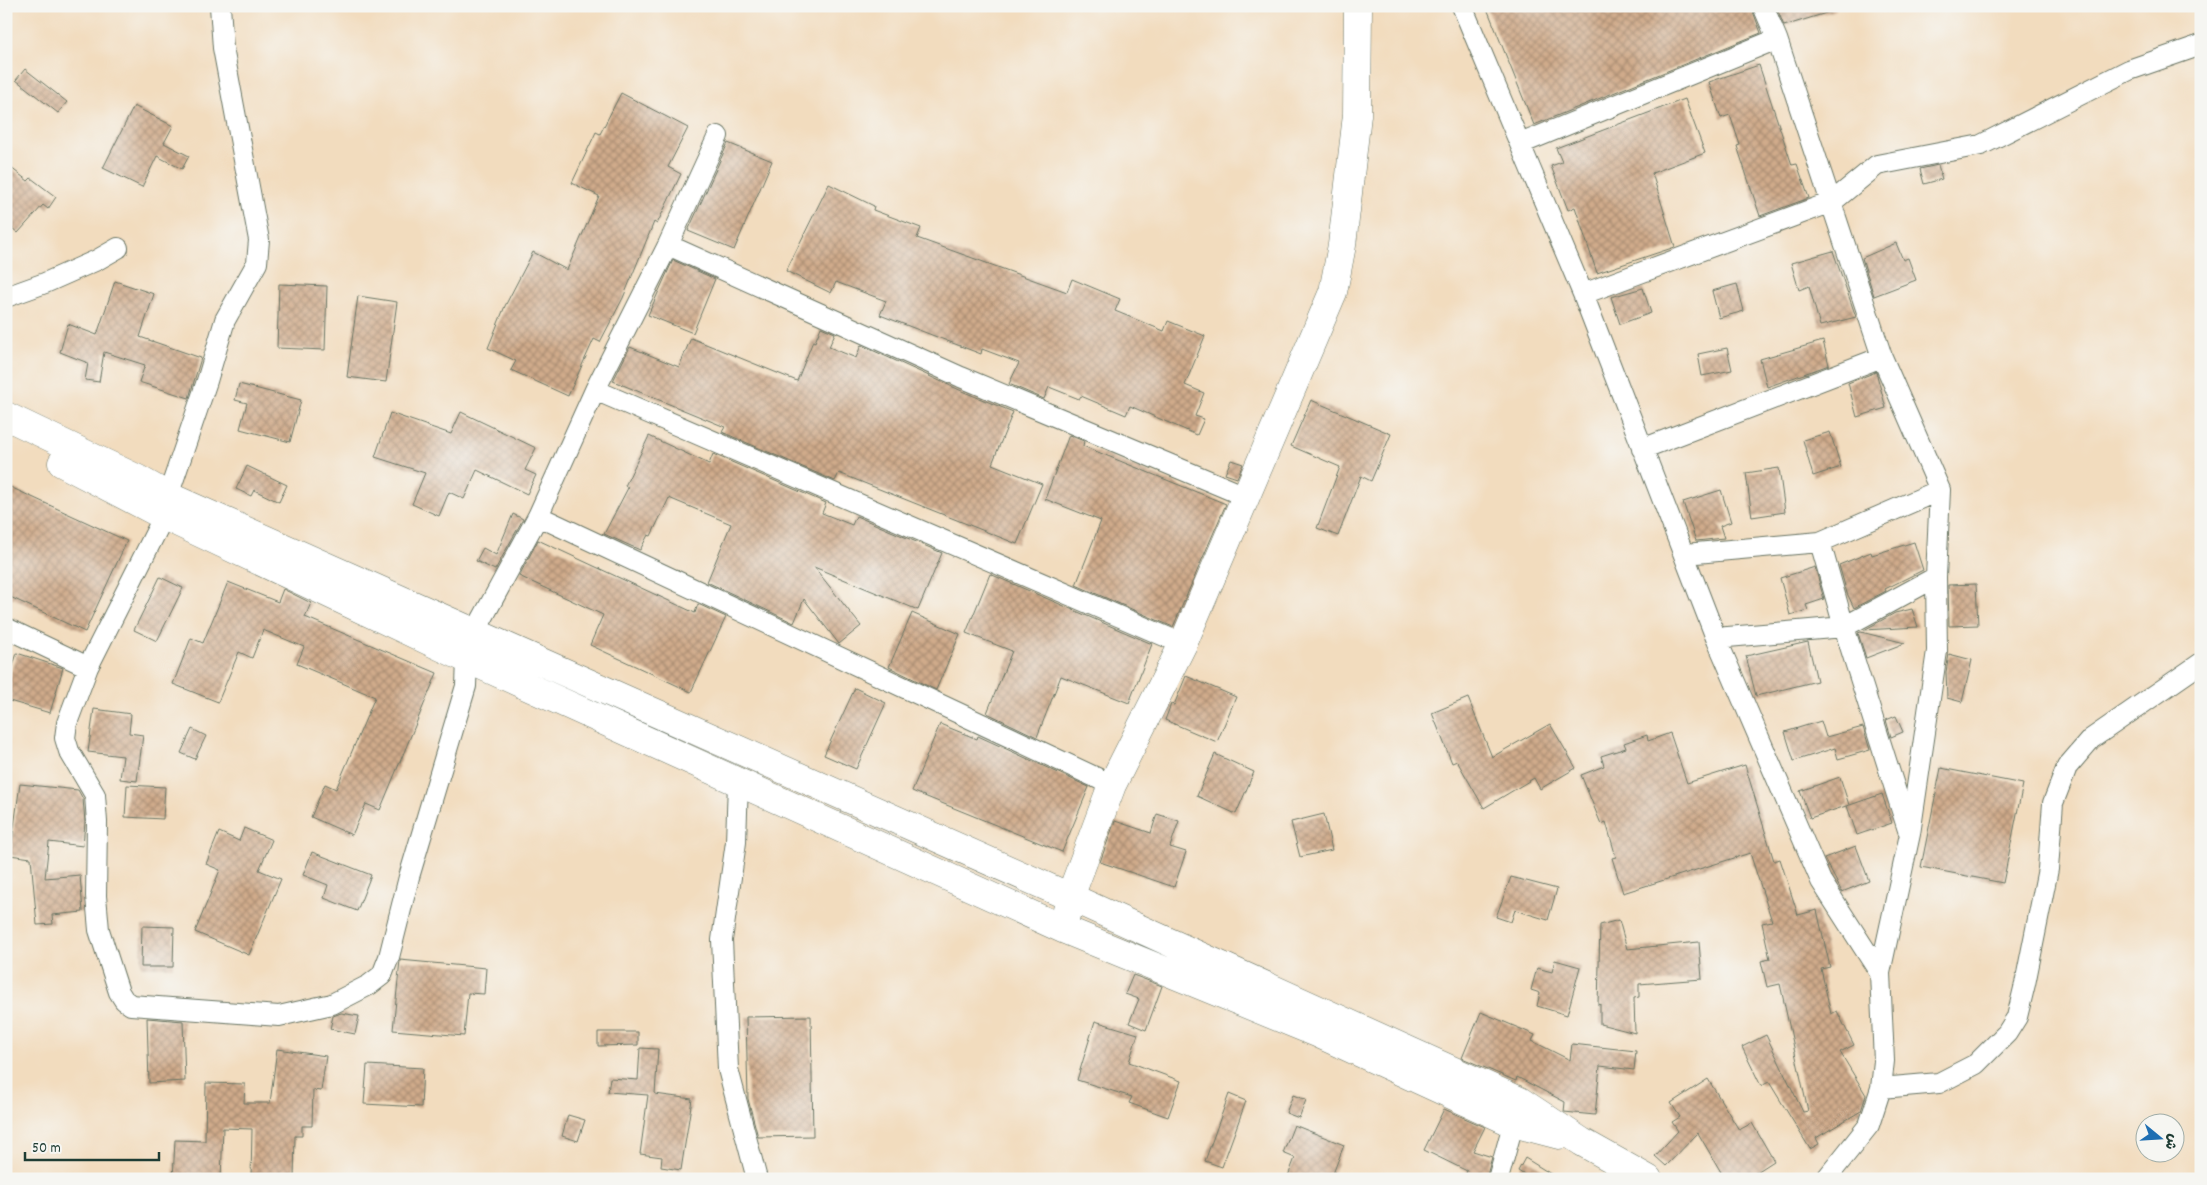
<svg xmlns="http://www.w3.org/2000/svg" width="2207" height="1185" font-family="Dekko,'Playpen Sans Arabic',sans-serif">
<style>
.building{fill:url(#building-cross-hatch)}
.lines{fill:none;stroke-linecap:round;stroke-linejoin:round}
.minor-casing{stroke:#697564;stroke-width:22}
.secondary-casing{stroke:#697564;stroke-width:29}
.minor{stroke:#fff;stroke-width:20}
.secondary{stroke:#fff;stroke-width:28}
</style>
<defs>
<pattern id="building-cross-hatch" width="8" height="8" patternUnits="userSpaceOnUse" patternTransform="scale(1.25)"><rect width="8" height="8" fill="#d0ab8b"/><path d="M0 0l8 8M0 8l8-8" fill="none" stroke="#a88c72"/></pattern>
</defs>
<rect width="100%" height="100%" fill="#f6f6f2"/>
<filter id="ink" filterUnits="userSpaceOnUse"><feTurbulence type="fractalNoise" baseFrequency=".02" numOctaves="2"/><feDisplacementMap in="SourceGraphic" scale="10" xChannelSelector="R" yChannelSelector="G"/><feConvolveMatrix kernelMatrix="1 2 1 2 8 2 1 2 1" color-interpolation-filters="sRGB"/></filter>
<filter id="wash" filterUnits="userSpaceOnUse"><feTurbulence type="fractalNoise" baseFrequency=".0096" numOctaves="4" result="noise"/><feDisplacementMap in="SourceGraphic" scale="20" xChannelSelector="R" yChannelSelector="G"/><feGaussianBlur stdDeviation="1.12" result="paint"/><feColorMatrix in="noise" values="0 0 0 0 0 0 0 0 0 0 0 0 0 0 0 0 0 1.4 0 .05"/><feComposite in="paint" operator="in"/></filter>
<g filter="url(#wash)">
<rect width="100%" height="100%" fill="#f2dcbe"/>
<g id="blocks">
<!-- building -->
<path class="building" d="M1486,6H1751L1761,33L1534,125Z
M1776,6H1835L1836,10L1784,26Z
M1759,65L1792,165L1797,164L1809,198L1760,216L1737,146L1740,145L1730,115L1721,118L1709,82Z
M25,69L67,102L58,113L16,80Z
M621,93L688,128L668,167L681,174L657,224L654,222L623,298L600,342L594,339L568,396L511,370L516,361L488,348L505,306L533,252L567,270L599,196L572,183L596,132L600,134Z
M1685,99L1705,153L1652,173L1675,247L1597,273L1575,207L1568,210L1551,166L1562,162L1556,148Z
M134,106L173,126L164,143L189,156L182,169L157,156L142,187L103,168Z
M728,143L772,161L734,250L688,231Z
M6,164L28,181L31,178L56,197L48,209L43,205L18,233L6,223Z
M1938,165L1942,179L1924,184L1920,169Z
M829,184L874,206L873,210L921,228L917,238L1067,292L1072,279L1120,299L1115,311L1164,331L1168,321L1205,336L1185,385L1204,393L1195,416L1204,419L1197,435L1130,406L1126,415L1081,396L1079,399L1049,387L1044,399L1009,384L1019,363L982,349L981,354L880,315L886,301L836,282L831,293L786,271Z
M1896,243L1903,260L1908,258L1916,280L1874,296L1862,258Z
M1833,251L1856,317L1820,326L1809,286L1799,290L1791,263Z
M673,260L715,279L693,333L648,315Z
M115,281L154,294L140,337L201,358L189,398L139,382L145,365L104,352L99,382L85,380L88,363L60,352L68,324L97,335Z
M279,284L327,286L325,350L277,348Z
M1737,284L1744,311L1719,318L1712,291Z
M1643,288L1651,313L1620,324L1611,297Z
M358,296L397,302L386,382L347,377Z
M821,327L835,333L829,347L856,358L861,345L964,392L1013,412L992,464L1042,484L1017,544L839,473L835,481L722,432L725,427L613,381L630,347L679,367L691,338L797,381L813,341L815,342Z
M1823,341L1829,365L1767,387L1760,359Z
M1727,348L1732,370L1702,376L1698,354Z
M1876,372L1886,408L1857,417L1848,383Z
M239,384L301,400L290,442L240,429L247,403L235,400Z
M1311,400L1391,434L1371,481L1361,476L1338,536L1317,528L1340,467L1291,446Z
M461,412L536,448L525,470L536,475L527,494L477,470L464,499L449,492L439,516L412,504L425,473L375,457L390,413L451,434Z
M1830,432L1841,467L1813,476L1803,440Z
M1069,435L1084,441L1083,446L1226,504L1173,627L1076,585L1101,521L1045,499Z
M649,436L709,464L713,454L826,503L822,513L852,525L856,516L942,553L918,610L814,567L861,626L839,644L804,599L794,623L707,582L731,524L669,498L651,536L648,535L640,550L604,534L628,488L625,486Z
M1231,460L1243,464L1237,478L1225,474Z
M247,466L287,485L279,502L254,490L251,496L236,489Z
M1779,468L1785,512L1752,517L1746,473Z
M6,485L127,541L85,632L6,595Z
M1721,490L1731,522L1720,526L1724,538L1696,541L1683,502Z
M513,514L523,519L495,570L476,561L483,548L496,555Z
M538,540L695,613L698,604L726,617L691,692L590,645L603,615L519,576Z
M1914,542L1923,570L1885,589L1886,591L1854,608L1847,593L1839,565L1871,552L1872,555Z
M1815,567L1824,599L1806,605L1808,610L1790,615L1780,578Z
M990,574L1152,644L1129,703L1061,676L1037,737L987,713L1012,651L966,633Z
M160,577L183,588L157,641L134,630Z
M228,582L278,602L283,589L311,603L305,617L437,673L380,810L366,804L352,835L311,817L325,784L336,789L375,697L297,664L304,647L263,630L252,658L239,652L218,702L173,684L191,638L203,643Z
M1976,584L1978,625L1949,626L1948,585Z
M1912,609L1918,627L1864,630L1895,613Z
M912,613L960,634L936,690L889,667Z
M1861,632L1905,643L1866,658L1858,633Z
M1808,642L1817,681L1756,696L1746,656Z
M17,653L63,668L50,713L6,700V688Z
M1949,654L1972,660L1962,702L1947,698L1946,672Z
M1186,676L1236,697L1217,742L1165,720L1171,704L1174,705Z
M855,688L886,703L856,769L824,755Z
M1468,698L1492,757L1550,724L1576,768L1540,789L1534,778L1484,808L1457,761L1452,763L1432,713Z
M94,709L131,714L129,733L143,735L137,781L120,779L123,756L88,752Z
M1896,716L1903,732L1891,737L1886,720Z
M1821,721L1826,737L1863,727L1870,750L1838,759L1835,748L1794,761L1785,732Z
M940,724L977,739L978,736L1089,787L1062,852L912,791Z
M192,729L206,736L195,759L181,753Z
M1670,733L1687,783L1745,765L1774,861L1780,859L1798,915L1817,910L1830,967L1821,969L1831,1014L1837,1011L1854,1045L1840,1052L1866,1095L1861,1111L1816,1138L1819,1144L1810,1149L1769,1082L1761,1086L1742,1047L1766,1035L1803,1112L1808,1111L1780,984L1767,987L1761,961L1770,959L1762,923L1772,921L1750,853L1623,893L1612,858L1616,857L1606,822L1601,824L1581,775L1604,766L1601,756L1626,748L1624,743L1647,735L1648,741Z
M1215,754L1254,772L1236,814L1197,796Z
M1941,768L2023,784L2003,883L1921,867Z
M1840,777L1849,805L1810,818L1800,791Z
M20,784L78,790L83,799L85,822L83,846L49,842L45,878L80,875L83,912L52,915L53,924L37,925L31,858L10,855Z
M127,785L165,787L163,819L125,817Z
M1882,794L1892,823L1857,835L1847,806Z
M1157,814L1179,821L1170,847L1186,852L1174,887L1100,862L1115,821L1151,833Z
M1324,814L1332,850L1300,857L1291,822Z
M244,828L272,840L259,870L281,879L249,955L195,932L220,870L206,864L219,832L239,841Z
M1856,846L1869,881L1842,892L1824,858Z
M312,852L371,875L357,911L324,898L328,885L303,875Z
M1511,877L1557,889L1548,920L1515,910L1511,922L1496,917Z
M1619,920L1627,949L1699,942L1702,979L1639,984V997L1634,998L1635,1033L1600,1024V1004L1598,1005L1600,925Z
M142,926L174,927L173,967H141Z
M400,960L486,968L484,994L468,993L464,1036L393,1030Z
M1555,960L1580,967L1567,1015L1537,1006L1540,993L1531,990L1537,968L1552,972Z
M1133,975L1162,986L1146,1030L1129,1023L1139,999L1125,994Z
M1481,1012L1535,1035L1532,1041L1570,1060L1572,1044L1636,1051L1634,1070L1600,1066L1595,1115L1564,1112L1565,1102L1517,1077L1516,1081L1462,1058Z
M341,1013L359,1016L355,1034L330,1029L333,1016Z
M811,1016L813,1136L758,1137L748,1099L746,1017Z
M147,1018L183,1021L185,1081L149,1083Z
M1095,1021L1138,1034L1129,1062L1181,1081L1168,1117L1129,1103L1132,1097L1077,1080Z
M598,1032H638V1045L598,1046Z
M640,1048L658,1049L655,1094L692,1099L681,1170L661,1167L662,1157L640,1154L648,1095L608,1092L610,1078L638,1080Z
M277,1049L326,1056L321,1091L313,1090L312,1126H302V1136H295L294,1179H251L252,1129L223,1128L221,1179H173L175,1140L205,1141L206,1083L245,1084L244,1103H270Z
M367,1065L423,1068L421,1107L364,1104Z
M1708,1079L1739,1130L1752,1123L1774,1161L1746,1179H1725L1698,1133L1666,1166L1655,1156L1678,1131L1672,1122L1680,1117L1671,1103Z
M1229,1094L1246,1101L1222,1167L1205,1161Z
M1293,1095L1306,1100L1299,1118L1286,1113Z
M1444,1109L1485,1127L1473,1151L1492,1157L1486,1179H1464L1467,1171L1424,1150Z
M568,1115L585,1120L578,1141L562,1136Z
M1294,1125L1344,1145L1331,1179H1296L1288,1176L1295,1158L1283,1153Z
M1525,1158L1559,1179H1531L1518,1171Z"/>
</g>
</g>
<g filter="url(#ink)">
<use href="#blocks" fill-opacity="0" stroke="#697564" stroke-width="1"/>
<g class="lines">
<defs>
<path id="minor" d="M220,6L223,48L259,240L257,263L225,320L207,381L168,496L164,516L88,667L67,723L65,738L69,751L95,795L97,822L96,896L99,930L119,992L124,1000L131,1005L279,1016L332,1004L369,985L382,975L389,957L409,877L466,686L467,659L474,634L538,516L595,390L668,245L718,136
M1462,6L1583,294L1716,638L1821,881L1880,973L1884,1061L1881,1088L1869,1125L1826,1179
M1763,6L1777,39L1882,357L1940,490L1936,577L1937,651L1910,834L1880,973
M1520,144L1777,39
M668,245L961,377L1245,496
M1583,294L1832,202L1877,165L1981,145L2129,70L2201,45
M6,297L45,283L97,260L118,248
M595,390L1183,644
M1642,449L1882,357
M538,516L1112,785
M1820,542L1844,627L1908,830
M1685,554L1820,542L1940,490
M6,628L88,667
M1716,638L1844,627L1936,577
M738,782L736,842L722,940L728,1069L757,1179
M1881,1088L1939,1083L1976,1064L2007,1033L2017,1017L2025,984L2048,869L2053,803L2067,767L2091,739L2201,663
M1498,1179L1517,1110"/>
<path id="secondary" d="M6,416L138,479L168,496L1070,897L1520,1101L1582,1142L1648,1179
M62,463L164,516L467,659L1063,929L1317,1033L1513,1123L1559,1135
M1066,915L1070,897L1112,785L1183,644L1333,292L1342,245L1357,115L1358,6"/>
</defs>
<!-- minor casing -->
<use href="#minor" class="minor-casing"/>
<!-- secondary casing -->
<use href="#secondary" class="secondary-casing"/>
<!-- minor -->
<use href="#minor" class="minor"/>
<!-- secondary -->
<use href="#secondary" class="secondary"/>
</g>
</g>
<!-- margin -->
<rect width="2207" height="1185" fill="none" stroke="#f6f6f2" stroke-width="25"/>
<!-- north arrow -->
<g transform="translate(2160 1138) rotate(108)"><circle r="24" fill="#f6f6f2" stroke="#a0aca6"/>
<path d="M0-4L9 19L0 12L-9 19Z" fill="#1f6fb2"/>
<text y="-8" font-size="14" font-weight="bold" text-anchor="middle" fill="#1f3d34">ش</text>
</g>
<!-- scale -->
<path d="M25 1152v8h134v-8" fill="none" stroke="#1f3d34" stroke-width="2.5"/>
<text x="32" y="1152" font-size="15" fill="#1f3d34" stroke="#f6f6f2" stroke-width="4" paint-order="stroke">50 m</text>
</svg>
